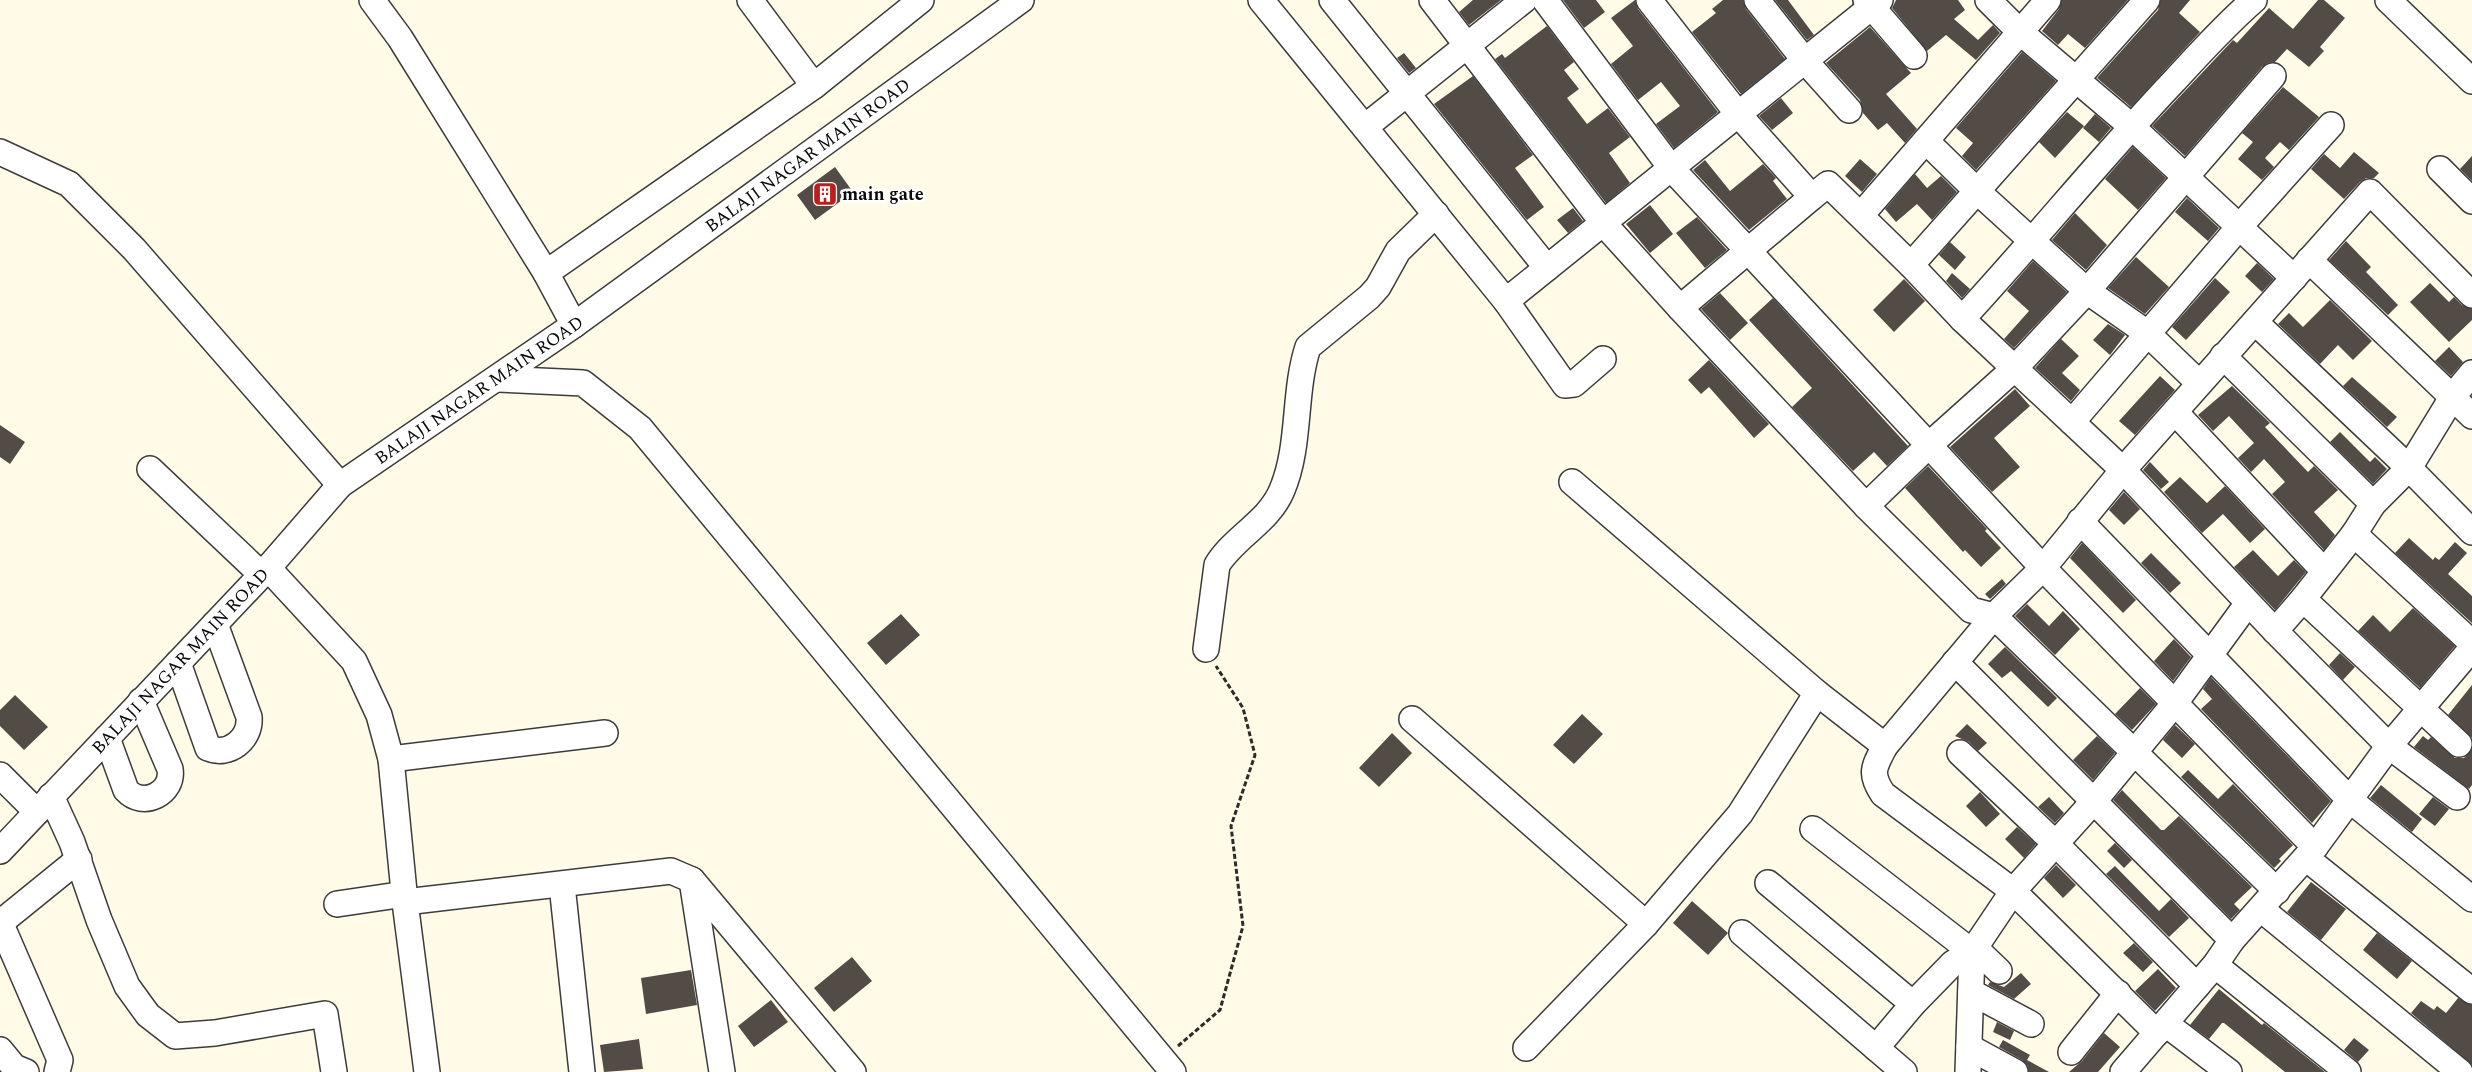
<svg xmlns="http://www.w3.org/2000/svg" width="2472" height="1072" font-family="Spectral,serif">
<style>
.building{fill:#534b45}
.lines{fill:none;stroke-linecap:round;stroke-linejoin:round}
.minor-casing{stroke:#3c3c3c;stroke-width:28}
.path{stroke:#2b2b2b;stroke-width:3;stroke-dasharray:5 2.5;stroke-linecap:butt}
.minor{stroke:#fff;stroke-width:25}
.labels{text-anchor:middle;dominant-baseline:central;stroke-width:5;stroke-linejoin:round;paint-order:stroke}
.street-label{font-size:18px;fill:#090909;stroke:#fff}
.poi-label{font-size:18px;font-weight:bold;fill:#090909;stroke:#fff;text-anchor:start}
</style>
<rect width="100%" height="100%" fill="#fffbe6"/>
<!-- building -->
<path class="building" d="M1473,0H1501L1469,25L1459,12Z
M1563,0H1596L1605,12L1584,28Z
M1635,0L1638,9L1718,112L1674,148L1656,124L1680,106L1661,82L1638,100L1611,64L1633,46L1611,18Z
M1723,0H1743L1746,9L1785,59L1741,94L1692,32L1716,13L1712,9Z
M1775,0H1788L1814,35L1807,40Z
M1896,0H1958L1965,10L1954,19L1978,40L1993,25L2000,33L1976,60L1946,35L1927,51L1892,8Z
M2062,0H2128L2085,48L2068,34L2058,45L2042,31L2059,9Z
M2161,0H2190L2179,13L2200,32L2131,107L2097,78L2158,10Z
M2318,0H2324L2345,18L2320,47L2324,51L2309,67L2287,49L2275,62L2268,63L2262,67L2185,156L2152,126L2233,40L2237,43L2269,8L2293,29Z
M1547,26L1574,62L1564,70L1579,89L1567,98L1587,124L1608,108L1630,137L1609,153L1630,183L1606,203L1495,59L1502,54L1505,58Z
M1870,27L1911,73L1886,94L1917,129L1905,143L1887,123L1878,130L1863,113L1860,100L1826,63Z
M2022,52L2056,81L1976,170L1962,156L1973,143L1956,128Z
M1404,53L1416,68L1409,73L1397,58Z
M1473,76L1533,155L1515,168L1544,207L1527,220L1434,104Z
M2283,87L2319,117L2289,150L2280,142L2265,158L2274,167L2262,180L2238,159L2253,142L2242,133Z
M1781,98L1793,113L1772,130L1759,116Z
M2067,112L2084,126L2055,158L2039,142Z
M2095,114L2111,128L2099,142L2083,128Z
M2133,147L2166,178L2138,210L2105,179Z
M2354,152L2379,173L2374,178H2366L2360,182L2344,199L2311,169L2324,154L2340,168Z
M2472,156V181L2460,169Z
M1860,159L1877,174L1862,192L1845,176Z
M1705,160L1730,191L1763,164L1776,178L1773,181L1787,199L1749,230L1693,170Z
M835,167L853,192L815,220L797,195Z
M1915,174L1927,188L1941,176L1957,192L1932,220L1917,204L1896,222L1885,209Z
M2187,198L2219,228L2208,241L2175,212Z
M1650,205L1673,234L1650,253L1626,224Z
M1573,208L1583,221L1568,233L1557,220Z
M2075,213L2107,245L2086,270L2052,240Z
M1697,217L1727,250L1705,268L1676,233Z
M2346,241L2371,267L2366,272L2398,305L2388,315L2329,260Z
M1950,242L1966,257L1955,270L1939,255Z
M2136,257L2169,287L2145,314L2108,288Z
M2033,261L2067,292L2014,348L2004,339L2029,311L2007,291Z
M2257,263L2274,279L2262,292L2245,276Z
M1952,273L1970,289L1962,298L1946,281Z
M2215,278L2230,292L2186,340L2172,327Z
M1904,279L1925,301L1894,332L1873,310Z
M2430,283L2449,302L2454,297L2462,305L2472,309V320L2449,342L2410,302Z
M1720,293L1748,323L1730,340L1701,309Z
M1773,298L1908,446L1887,466L1874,452L1853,471L1792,407L1812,388L1749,320Z
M2330,300L2372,341L2353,360L2338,345L2320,364L2278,324L2289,313L2303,327Z
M2108,324L2125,335L2110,355L2093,340Z
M2061,339L2079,356L2062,373L2080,390L2071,401L2035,368Z
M2449,347L2463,362L2451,376L2435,361Z
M1709,360L1769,424L1754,438L1709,387L1701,394L1688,380Z
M2160,376L2175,390L2135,435L2119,421Z
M2352,377L2397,417L2387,427L2343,386Z
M2232,386L2270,423L2265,427L2308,472L2314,466L2338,490L2314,512L2335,535L2324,550L2272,494L2285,482L2264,459L2251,472L2238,458L2254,443L2229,416L2213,431L2198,415Z
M2015,389L2030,406L1994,438L2020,467L1992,492L1950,447Z
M0,425L25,442L10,464L0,457Z
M2340,432L2370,462L2375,457L2387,469L2373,484L2330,442Z
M2150,462L2169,482L2161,489L2143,470Z
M1928,466L1987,529L1985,531L2001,548L1981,567L1965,550L1963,552L1905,488Z
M2180,477L2207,503L2225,486L2265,529L2250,543L2223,514L2202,533L2164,492Z
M2124,492L2140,509L2124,525L2109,510Z
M2409,538L2433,560L2435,557L2439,560L2455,542L2467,553L2448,574L2472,596V623L2395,553Z
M2082,543L2136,600L2123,613L2070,558Z
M2253,550L2278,576L2294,560L2306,572L2275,610L2234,567Z
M2151,553L2181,583L2170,593L2141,563Z
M2002,579L2006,584L1990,599L1985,594Z
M2027,604L2049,626L2063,611L2080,629L2055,655L2015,616Z
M2413,608L2455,646L2420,688L2358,631L2373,615L2390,632Z
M901,614L920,635L886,665L867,643Z
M2174,639L2191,657L2173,681L2154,661Z
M2005,647L2057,698L2048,707L2011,671L2002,678L1988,664Z
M2340,653L2355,667L2343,680L2329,665Z
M2211,677L2331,801L2312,823L2201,709L2212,699L2203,689Z
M2472,685V738L2448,715Z
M2140,688L2156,704L2132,730L2115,714Z
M15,695L48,727L24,750L0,726V710Z
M1582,714L1603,734L1574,764L1553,745Z
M1967,724L1987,743L1978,751L1969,742L1955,736Z
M2175,725L2195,744L2182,758L2163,740Z
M1392,733L1412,753L1379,787L1359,768Z
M2097,736L2115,753L2093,780L2073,760Z
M2423,736L2428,740L2431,737L2455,758H2464L2472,749V785L2469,789L2414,747Z
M2188,770L2218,799L2233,784L2293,845L2279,859L2281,861L2274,868L2181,777Z
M2381,785L2422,819L2412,832L2370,798Z
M2122,790L2161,830H2164L2179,816L2252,887L2234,904L2240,910L2231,919L2113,800Z
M1980,792L2000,814L1986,827L1966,806Z
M2049,797L2064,813L2055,823L2038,807Z
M2433,797L2449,809L2435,826L2419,814Z
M2017,827L2036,844L2024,858L2005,839Z
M2115,843L2132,860L2124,868L2107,851Z
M2056,865L2076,885L2063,898L2044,878Z
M2115,866L2159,911L2171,899L2189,918L2169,937L2106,874Z
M2311,882L2346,909L2321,940L2287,912Z
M1692,901L1728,933L1708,955L1673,923Z
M2377,933L2412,961L2397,979L2363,950Z
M2134,943L2153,962L2143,972L2123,953Z
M852,957L872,981L834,1012L814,988Z
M2158,969L2176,988L2155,1011L2135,991Z
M691,970L697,1005L646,1014L641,978Z
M2021,973L2031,984L2014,999L1988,985L1990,982L2004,987Z
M2219,989L2262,1025L2264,1023L2325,1072H2285L2224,1023H2222L2209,1039L2190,1025Z
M2458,998L2472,1005V1065L2411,1013L2421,1001L2434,1010L2437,1006L2446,1013Z
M771,1000L788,1022L754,1047L738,1026Z
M1997,1022L2014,1031L2010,1040L1993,1032Z
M2104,1033L2120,1047L2098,1072H2069L2082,1061Z
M2354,1038L2369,1050L2358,1062L2344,1050Z
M639,1039L643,1069L604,1072L600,1045Z
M2003,1040L2030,1055L2027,1060L2049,1072H2029L2027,1065L2022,1060L1999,1047Z"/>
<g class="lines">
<defs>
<g id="minor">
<path d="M372,0L400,38L546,273"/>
<path d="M750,0L814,86"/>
<path d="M1261,0L1506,301L1565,385L1574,384L1603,359"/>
<path d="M1332,0L1547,268"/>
<path d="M1432,0L1604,224L1680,308L1866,506L1971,610L1994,616L2277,891"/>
<path d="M1545,0L1672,169L2043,568L2315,847"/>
<path d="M1649,0L1738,114L1812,197L1828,184L1911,265L1962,319L2123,470L2275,631L2389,746L2457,797"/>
<path d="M1757,0L1806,62L1849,110"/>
<path d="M1866,0L1914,56"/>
<path d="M1988,0L2020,32L2131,126L2294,278"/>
<path d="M2388,0L2472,81"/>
<path d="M1365,127L1524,0"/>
<path d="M1926,141L1978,192L2087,291L2147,333L2199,383"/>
<path d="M0,152L69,184L134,249L340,485"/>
<path d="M2440,169L2472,201"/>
<path d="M1861,215L2048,0"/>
<path d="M2309,260L2472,416"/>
<path d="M1911,265L2147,0"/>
<path d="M1506,301C1631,201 1756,101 1880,0"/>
<path d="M1680,308L1812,197"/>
<path d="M1962,319C2034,241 2101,158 2174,81C2200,53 2225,25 2254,0"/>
<path d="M2255,322L2409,468L2472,532"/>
<path d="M574,325L546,273L814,86L921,0"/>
<path d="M2223,356L2373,504"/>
<path d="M498,379L583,383L640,428L1173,1072"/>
<path d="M2175,412L2324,571"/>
<path d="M2072,422L2240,226L2331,125"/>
<path d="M150,469L262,575"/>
<path d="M1572,482L1817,693L1885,746"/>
<path d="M1866,506L1928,446L2015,368L2087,291L2273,76"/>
<path d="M2080,521L2350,800L2472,899"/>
<path d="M2354,534L2472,643"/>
<path d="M268,568L354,661L379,715L391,759L405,902L427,1072"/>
<path d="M2303,599L2459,744"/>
<path d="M2275,631L2303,599L2354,534L2373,504L2409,468L2453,396L2472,373"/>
<path d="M1206,649L1217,565C1234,537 1269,522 1282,490C1301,445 1293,393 1308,347L1369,297L1378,287L1398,251L1436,214"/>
<path d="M1955,662L2232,940"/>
<path d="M178,663L208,748C229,757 251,739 249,717L215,624"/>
<path d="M1412,719L1646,924"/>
<path d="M107,738L126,790C143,809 174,793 170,769L141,701"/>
<path d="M1960,753L2056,844L2197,986"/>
<path d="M391,759L605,733"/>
<path d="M0,775L37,812"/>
<path d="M51,796L72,842L99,920L127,986L148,1015L175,1036L215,1033L325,1014L334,1072"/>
<path d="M1813,829L1972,952L1953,963L1913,1004"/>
<path id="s1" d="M0,851L268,568L340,485L574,325L1021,0"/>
<path d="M2306,858L2472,991"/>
<path d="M692,880L722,1072"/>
<path d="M1768,883L1913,1004L1876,1048"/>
<path d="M562,885L582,1072"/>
<path d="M405,902L671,871L692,880L853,1072"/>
<path d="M337,904L405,894"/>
<path d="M2261,909L2460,1072"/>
<path d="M0,922L60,1060L57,1072"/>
<path d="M0,923L79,859"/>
<path d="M1742,933L1904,1072"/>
<path d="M1975,948L1999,971"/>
<path d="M2215,965L2348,1072"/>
<path d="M1971,992L2031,1024"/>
<path d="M2166,1024L2229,1072"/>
<path d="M2157,1033L2013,891L1883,794C1869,773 1874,767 1885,746L1994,616L2043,568L2123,470L2370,192L2472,295"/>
<path d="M1969,1047L2015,1072"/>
<path d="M1526,1048L1646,924L1740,814L1817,693"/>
<path d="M0,1050L14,1067L26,1072"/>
<path d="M2071,1052L2118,993"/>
<path d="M1968,1072L1972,952L2013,891L2094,801L2175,703L2248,603"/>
<path d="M2123,1072L2215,965L2232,940L2315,847L2389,746L2472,648"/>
</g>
</defs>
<!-- minor casing -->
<use href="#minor" class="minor-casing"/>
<!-- path -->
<path class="path" d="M1178,1046L1220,1010L1243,926L1231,826L1255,755L1243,708L1216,666"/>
<!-- minor -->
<use href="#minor" class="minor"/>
</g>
<!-- icons -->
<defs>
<symbol id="building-square" viewBox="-11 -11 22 22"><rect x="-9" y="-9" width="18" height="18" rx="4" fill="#bf1c1c" stroke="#fff"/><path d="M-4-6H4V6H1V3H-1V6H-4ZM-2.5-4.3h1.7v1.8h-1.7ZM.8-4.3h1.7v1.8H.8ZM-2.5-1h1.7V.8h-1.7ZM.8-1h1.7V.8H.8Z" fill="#fff"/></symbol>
</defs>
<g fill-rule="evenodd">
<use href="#building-square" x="811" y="180" width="28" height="28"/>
</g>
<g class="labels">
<!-- street labels -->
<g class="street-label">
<text stroke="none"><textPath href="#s1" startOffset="1072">BALAJI NAGAR MAIN ROAD</textPath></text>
<text stroke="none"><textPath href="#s1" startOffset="668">BALAJI NAGAR MAIN ROAD</textPath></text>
<text stroke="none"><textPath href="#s1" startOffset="262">BALAJI NAGAR MAIN ROAD</textPath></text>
</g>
<!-- poi labels -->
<g class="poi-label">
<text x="842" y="194">main gate</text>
</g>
</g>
</svg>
